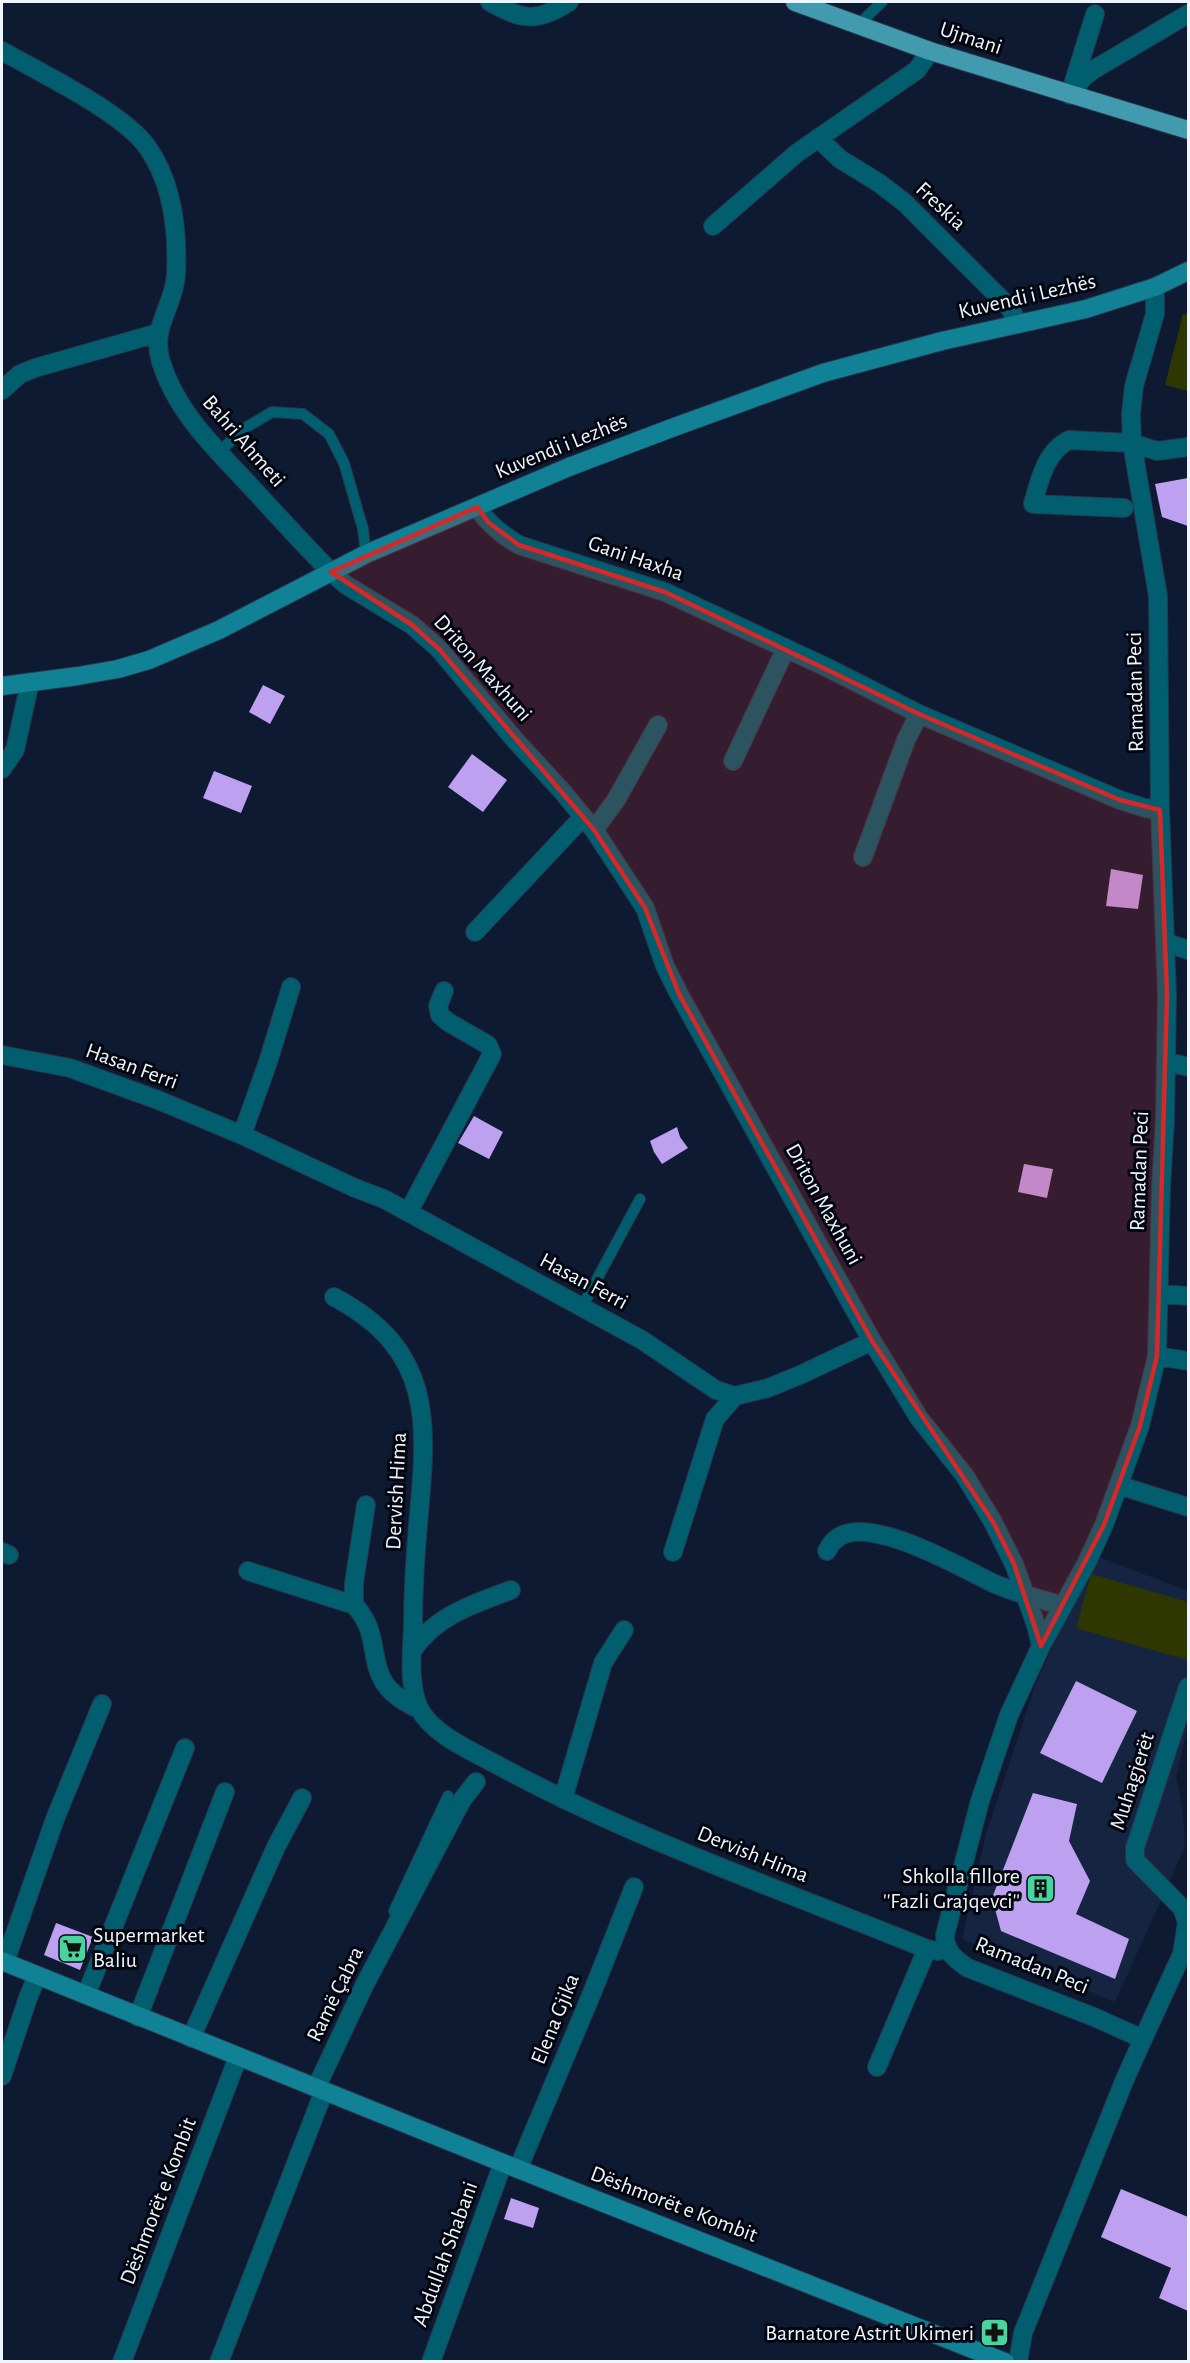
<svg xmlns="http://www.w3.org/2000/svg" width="1190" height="2363" font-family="'Alegreya Sans',sans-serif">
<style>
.built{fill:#152440}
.green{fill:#2f3700}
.building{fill:#bda1f0}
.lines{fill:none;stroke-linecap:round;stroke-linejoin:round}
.lane-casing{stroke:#29344a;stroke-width:12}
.street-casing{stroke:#29344a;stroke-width:20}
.secondary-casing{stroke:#29344a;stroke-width:20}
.primary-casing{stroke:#29344a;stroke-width:20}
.lane{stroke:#005e6e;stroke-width:10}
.street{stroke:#005e6e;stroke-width:18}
.secondary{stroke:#118196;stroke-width:18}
.primary{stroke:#419aae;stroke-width:18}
.marked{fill:#d62828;fill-opacity:0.2;stroke:#d62828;stroke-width:4.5;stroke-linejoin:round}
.labels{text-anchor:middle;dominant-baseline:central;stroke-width:6;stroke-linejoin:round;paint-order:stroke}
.street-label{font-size:22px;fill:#eff5fe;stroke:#03060f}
.poi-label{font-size:22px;fill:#eff5fe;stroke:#03060f;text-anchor:end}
</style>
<rect width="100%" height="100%" fill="#0e1a31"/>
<!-- built -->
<path class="built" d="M1094,1555L1188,1591V1726L1176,1777L1183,1812L1185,1847L1115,2002L962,1939L986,1834L1036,1683Z"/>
<!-- green -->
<path class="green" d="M1183,314L1188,315V391L1165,385Z
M1091,1574L1188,1602L1187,1660L1076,1628Z"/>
<!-- building -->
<path class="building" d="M1188,478V526L1162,517L1155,484Z
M263,685L285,696L270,724L249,712Z
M472,754L507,780L483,812L448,787Z
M214,771L252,786L241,813L203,798Z
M1111,869L1143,875L1138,909L1106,906Z
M474,1116L503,1132L489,1159L458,1143Z
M677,1127L680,1137L688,1148L662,1164L654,1152L650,1141Z
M1024,1164L1053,1169L1047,1198L1018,1192Z
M1076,1681L1137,1711L1102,1783L1040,1753Z
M1033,1793L1077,1804L1069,1841L1090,1881L1076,1914L1129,1939L1115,1979L1001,1931L992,1898Z
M56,1923L93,1937L80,1970L44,1955Z
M1121,2189L1188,2217V2311L1159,2298L1171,2268L1101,2237Z
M511,2198L539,2208L533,2228L504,2219Z"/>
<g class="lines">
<defs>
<path id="lane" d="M858,25L882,2
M219,452L245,428L272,412L303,414L329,434L344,463L363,529L366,554
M582,1307L640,1199
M394,1911L448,1796"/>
<path id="street" d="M490,2C522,20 537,23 569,2
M2,51C41,73 124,113 148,148C173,184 178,232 176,275C174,307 150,327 161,362C177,414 218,451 253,489C279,517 304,545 331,572L346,585L412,625L439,649L515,740L562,791L594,830L645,908L665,966L679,994L872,1341L919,1418L965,1476L993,1522L1014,1564L1036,1625L1041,1646
M1072,88L1095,14
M1070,95L1083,78L1093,70L1188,14
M818,138L840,159L879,183L905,203L1010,308L1018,324
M713,226L797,153L917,70L930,51
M2,390L20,374L35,368L158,333
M477,507C488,524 502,535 519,545L665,592L826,667L919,714L1120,800L1145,808L1160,810
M1124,508L1033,504C1039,481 1046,451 1069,440L1132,443L1157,451L1188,447
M733,761L786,648
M2,769L15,750L30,682
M594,830L616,800L658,725
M863,857L906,740L919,714
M475,932L583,817
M1165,942L1188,950
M2,1055L70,1068L158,1100L242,1135L355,1188L384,1199L642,1340L716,1390L735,1396L768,1388L800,1375L872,1341
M1166,1061L1188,1067
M242,1135L268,1062L291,987
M409,1211L492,1054L488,1045L448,1022L440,1015L438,1006L444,991
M1160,1294L1188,1296
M334,1297C436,1351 427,1425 418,1525C415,1559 413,1593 413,1627C412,1653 408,1684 419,1708C432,1735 476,1753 501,1767C637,1840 784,1891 927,1949L938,1951L947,1949
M1157,1356L1188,1361
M1118,1485L1188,1507
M827,1551C829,1547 832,1542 835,1540C865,1511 961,1568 993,1583C1015,1593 1040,1599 1063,1606
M2,1552L9,1555
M673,1552L715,1419L735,1396
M248,1571L354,1605C390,1642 354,1680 419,1709
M354,1605V1583L366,1505
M412,1651C435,1616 473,1604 511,1590
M563,1799L603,1663L624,1630
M1182,1954L1187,1922L1182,1908L1135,1860V1848L1188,1687
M5,1962L55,1819L102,1704
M86,1995L185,1748
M138,2017L225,1792
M191,2038L276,1847L302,1798
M1143,2039L1182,1954L1188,1951
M877,2067L927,1949
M2,2076L28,1998L37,1976
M316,2088L365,1984L462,1800L476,1782
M518,2169L592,1993L634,1887
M122,2362L238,2057
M219,2362L324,2091
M431,2362L503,2163
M1018,2362L1023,2333L1125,2079L1143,2039L1094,2017L968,1968C955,1959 945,1952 945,1935L980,1801L1009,1715L1041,1646L1086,1564L1104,1525L1140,1426L1157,1356L1161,1187L1165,1119L1167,995L1160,810L1158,596L1132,443L1131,414L1134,386L1155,314V287"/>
<path id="secondary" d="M2,686L78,676L118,669L149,660L219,630L366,554L569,467L669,429L823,373L942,341L1086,309L1155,287L1188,271
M2,1961L503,2163L1005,2362"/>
<path id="primary" d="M795,2L930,51L1188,130"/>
</defs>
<!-- lane casing -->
<use href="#lane" class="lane-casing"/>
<!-- street casing -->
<use href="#street" class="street-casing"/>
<!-- secondary casing -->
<use href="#secondary" class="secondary-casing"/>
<!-- primary casing -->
<use href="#primary" class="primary-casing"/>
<!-- lane -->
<use href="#lane" class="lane"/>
<!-- street -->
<use href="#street" class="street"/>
<!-- secondary -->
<use href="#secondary" class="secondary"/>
<!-- primary -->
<use href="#primary" class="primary"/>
</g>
<!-- marked area -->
<path class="marked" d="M477,507L489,523L519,545L665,592L919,714L1120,800L1160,810L1167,995L1157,1356L1140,1426L1104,1525L1041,1646L1014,1564L993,1522L872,1341L679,994L645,908L594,830L439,649L412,625L331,572Z"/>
<!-- icons -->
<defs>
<symbol id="building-square" viewBox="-11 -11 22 22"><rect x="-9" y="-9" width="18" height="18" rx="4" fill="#48d49d" stroke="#03060f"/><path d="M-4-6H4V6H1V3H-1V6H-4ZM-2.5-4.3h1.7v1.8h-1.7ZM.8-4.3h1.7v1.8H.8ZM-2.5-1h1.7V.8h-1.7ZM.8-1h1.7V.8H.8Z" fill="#111"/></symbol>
<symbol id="supermarket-square" viewBox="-11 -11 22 22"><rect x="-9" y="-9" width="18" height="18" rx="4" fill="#48d49d" stroke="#03060f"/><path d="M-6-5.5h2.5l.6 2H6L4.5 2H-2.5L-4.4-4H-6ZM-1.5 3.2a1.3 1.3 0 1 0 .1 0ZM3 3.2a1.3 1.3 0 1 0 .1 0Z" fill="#111"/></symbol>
<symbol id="pharmacy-square" viewBox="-11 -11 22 22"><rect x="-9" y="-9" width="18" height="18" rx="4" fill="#48d49d" stroke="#03060f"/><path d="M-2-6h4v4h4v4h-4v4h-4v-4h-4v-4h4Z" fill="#111"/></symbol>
</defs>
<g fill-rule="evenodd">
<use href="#building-square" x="1024" y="1872" width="33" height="33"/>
<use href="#supermarket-square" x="56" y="1932" width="33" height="33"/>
<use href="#pharmacy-square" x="978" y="2316" width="33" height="33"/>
</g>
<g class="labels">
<!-- street labels -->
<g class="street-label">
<text transform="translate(971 38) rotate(18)">Ujmani</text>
<text transform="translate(941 206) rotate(43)">Freskia</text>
<text transform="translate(1027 296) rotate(-13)">Kuvendi i Lezhës</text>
<text transform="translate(244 441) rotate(49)">Bahri Ahmeti</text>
<text transform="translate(561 446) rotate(-22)">Kuvendi i Lezhës</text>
<text transform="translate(636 558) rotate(19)">Gani Haxha</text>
<text transform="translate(483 668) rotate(48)">Driton Maxhuni</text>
<text transform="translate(1135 692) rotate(-91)">Ramadan Peci</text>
<text transform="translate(132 1066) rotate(20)">Hasan Ferri</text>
<text transform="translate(1139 1171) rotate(-88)">Ramadan Peci</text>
<text transform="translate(824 1204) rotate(61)">Driton Maxhuni</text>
<text transform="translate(584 1281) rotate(28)">Hasan Ferri</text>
<text transform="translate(396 1491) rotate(-87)">Dervish Hima</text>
<text transform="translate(1132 1781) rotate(-72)">Muhagjerët</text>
<text transform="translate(753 1854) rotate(22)">Dervish Hima</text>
<text transform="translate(1032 1965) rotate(22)">Ramadan Peci</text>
<text transform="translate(335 1994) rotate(-64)">Ramë Çabra</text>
<text transform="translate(555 2019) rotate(-68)">Elena Gjika</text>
<text transform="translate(158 2201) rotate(-69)">Dëshmorët e Kombit</text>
<text transform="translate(674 2204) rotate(21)">Dëshmorët e Kombit</text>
<text transform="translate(445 2254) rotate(-70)">Abdullah Shabani</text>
</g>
<!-- poi labels -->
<g class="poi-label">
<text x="1020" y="1876">Shkolla fillore<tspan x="1020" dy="25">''Fazli Grajqevci''</tspan></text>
<text x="93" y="1935" text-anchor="start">Supermarket<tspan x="93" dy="25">Baliu</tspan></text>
<text x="974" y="2333">Barnatore Astrit Ukimeri</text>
</g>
</g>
<!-- border -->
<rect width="1190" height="2363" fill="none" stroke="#eff5fe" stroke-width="6"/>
</svg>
